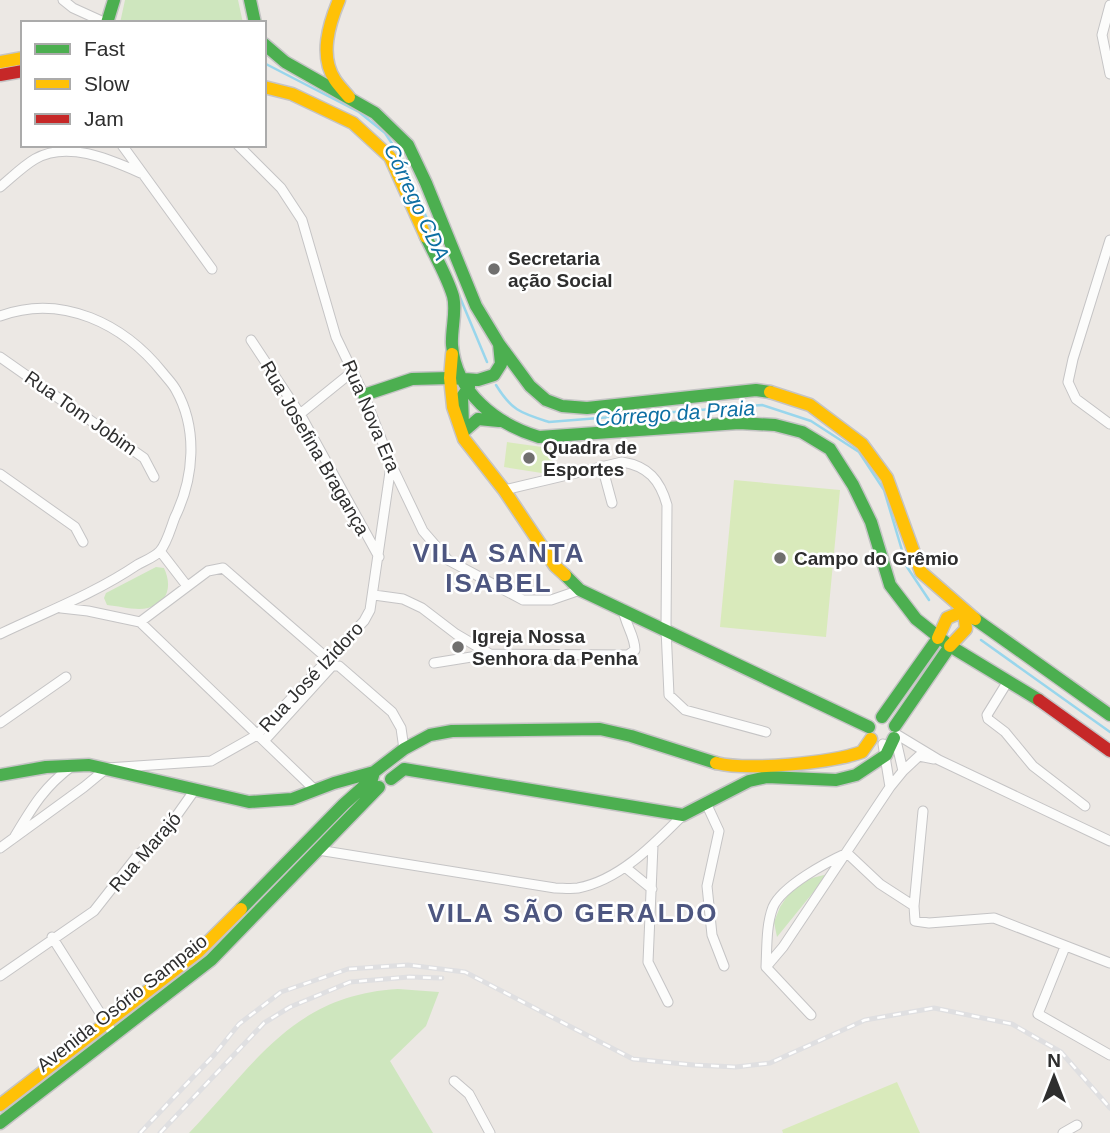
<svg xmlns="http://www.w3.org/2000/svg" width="1110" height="1133" font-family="Arial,sans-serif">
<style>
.green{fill:#cee6be}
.pitch{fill:#d9eabb}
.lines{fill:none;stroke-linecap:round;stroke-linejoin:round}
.stream{stroke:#99d6ec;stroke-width:2.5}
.street-casing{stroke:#c5c4c5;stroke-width:11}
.fast-casing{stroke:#c5c4c5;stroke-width:15}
.slow-casing{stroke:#c5c4c5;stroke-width:15}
.jam-casing{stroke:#c5c4c5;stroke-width:15}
.street{stroke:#fcfcfb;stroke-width:9}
.fast{stroke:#4caf50;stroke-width:12}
.slow{stroke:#ffc107;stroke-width:12}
.jam{stroke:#c62828;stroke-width:12}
.rail-casing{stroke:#dfdfe1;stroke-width:5}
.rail{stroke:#fff;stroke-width:2.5;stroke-dasharray:8;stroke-linecap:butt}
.poi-dot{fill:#706f6e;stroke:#fff;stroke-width:2.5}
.labels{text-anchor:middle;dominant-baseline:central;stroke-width:5;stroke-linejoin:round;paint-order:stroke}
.poi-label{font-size:19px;font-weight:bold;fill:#2e2e2e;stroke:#fff;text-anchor:start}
.street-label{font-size:19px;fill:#2e2e2e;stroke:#fff}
.water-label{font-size:21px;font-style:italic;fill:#0d6fa3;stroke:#fff}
.district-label{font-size:26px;font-weight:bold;letter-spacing:2px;fill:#4d5680;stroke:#fff}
</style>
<rect width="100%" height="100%" fill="#ece8e4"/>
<!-- green -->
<path class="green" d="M125,0H238L243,23H120Z
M156,567L164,568C172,585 169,603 148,608C136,611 119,606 107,605L104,598L106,593Z
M828,874L777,937L774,922L780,907L790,892L804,880Z
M398,989L439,992L426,1026L390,1061L433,1133H189C255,1064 293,995 398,989Z"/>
<!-- pitch -->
<path class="pitch" d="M507,442L556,449L548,474L504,467Z
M734,480L840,490L826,637L720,627Z
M897,1082L920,1133H783L782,1130Z"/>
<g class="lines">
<!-- stream -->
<path class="stream" d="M264,63L359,112L385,133L401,157L451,276
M459,295L487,362
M496,385C512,411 521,413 549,422L762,405L811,421L859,452L884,490L907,567L929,600
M981,640L1110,732"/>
<defs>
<path id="street" d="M63,0L73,8L106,23
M1110,5L1102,35L1110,74
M122,145L212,269
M238,145L281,188L302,220L336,337L364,395L391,464L423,531L448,560L523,600H551L580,590
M0,187C11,178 23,166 35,159C68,140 111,160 143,174
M1110,240L1073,359L1068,382L1076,399L1110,424
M0,316C62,293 124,324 163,373C167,378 173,384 176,390C198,429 194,478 175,517C171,527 167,543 160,551C155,557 144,561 137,565C94,594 46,612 0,634
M251,340L300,414L379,557
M0,357L144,458L154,477
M300,414L352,372
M602,466L612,503
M0,474L75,527L83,542
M504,490L622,462C648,466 660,480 667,505L666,629L669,695L685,710L766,732
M160,551L187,586
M374,595L403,599L422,608L456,634L490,654L628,655L635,650C635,636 625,624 623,609
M61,608L88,611L140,622L315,790
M140,622L208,571L223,568L328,659
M434,663L490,654
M1008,681L987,715L988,719L1005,732L1033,766L1085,806
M0,723L66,677
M896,734L939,760L1110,841
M264,741L332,666H339L392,712L401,728L404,749
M883,744L890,787
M903,771L919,756L934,759
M706,803L719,831L707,886L712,935L724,966
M15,836C33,806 44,787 72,766
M653,845L648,962L668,1002
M0,848L84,787L107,768L211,761L257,735L364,621L370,610L391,465
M318,850L555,888C562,888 571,889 578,888C620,880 654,844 683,815
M625,867L652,889
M914,906L923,811
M52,937L114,1035
M1065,947L1038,1014L1110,1055
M766,967C767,948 766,925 773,907C782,886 827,862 847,853L880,884L914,906L915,921L929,923L994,918L1110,963
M766,967L783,947L890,787L903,771L895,736
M766,967L811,1015
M0,976L94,911L138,855L165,832L194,791
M454,1081L469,1094L490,1133
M1063,1133L1077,1125"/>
<path id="fast" d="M250,0L255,23
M107,23L114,0
M264,44L285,62L375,113L408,145L426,183L476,306L499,344L530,386L546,400L562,406L587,408L756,390L770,392
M426,237C435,256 447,276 453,296C457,311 451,329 452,345C456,393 496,424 539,437L739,423L775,425L802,432L830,449L853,485L871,522L890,585L916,619L950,646L1039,700
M450,378L478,380L494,375L501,364L499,344
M364,395L412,379L450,378
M463,425L462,397L469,387
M463,432L478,419L499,421
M565,575L580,590L869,727
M975,619L1110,715
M882,717L938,638
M895,726L950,646
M0,775L46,767L89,765L249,802L292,799L334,783L374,772
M391,779L404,769L683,815L749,781L767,777L836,780L856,775L886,755L894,738
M241,909L344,804L372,779L374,772L404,749L430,735L452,731L600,729L631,736L716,763
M0,1123L211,960L379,787"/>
<path id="slow" d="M339,0C329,24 319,56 335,80C339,86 344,91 349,97
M0,62L23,58
M264,87L292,94L353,123L390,157L426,237
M452,354L450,378L453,407L464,439L504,490L555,566L565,575
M770,392L810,405L862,444L887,478L921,572L975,619
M938,638L947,618L964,611L966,629L950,646
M716,763C749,771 830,763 862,752L871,739
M0,1105L198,952L241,909"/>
<path id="jam" d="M0,75L23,71
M1039,700L1110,751"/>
</defs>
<!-- street casing -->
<use href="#street" class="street-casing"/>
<!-- fast casing -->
<use href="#fast" class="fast-casing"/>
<!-- slow casing -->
<use href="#slow" class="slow-casing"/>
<!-- jam casing -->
<use href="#jam" class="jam-casing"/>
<!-- street -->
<use href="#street" class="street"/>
<!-- fast -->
<use href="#fast" class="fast"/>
<!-- slow -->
<use href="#slow" class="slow"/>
<!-- jam -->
<use href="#jam" class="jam"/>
<defs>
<path id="rail" d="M140,1133L214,1055L239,1024L281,992L348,969L408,965L465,972L633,1059L694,1065L736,1067L770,1063L865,1020L934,1008L1012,1024L1061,1052L1110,1108
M160,1133L264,1023L290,1007L350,982L409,977L442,978"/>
</defs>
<!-- rail casing -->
<use href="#rail" class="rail-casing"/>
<!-- rail -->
<use href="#rail" class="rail"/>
</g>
<!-- markers -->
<g class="poi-dot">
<circle cx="494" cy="269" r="7"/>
<circle cx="529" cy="458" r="7"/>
<circle cx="780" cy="558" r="7"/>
<circle cx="458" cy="647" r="7"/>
</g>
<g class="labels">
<!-- poi labels -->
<g class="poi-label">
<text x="508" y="258">Secretaria<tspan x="508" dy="22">ação Social</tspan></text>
<text x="543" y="447">Quadra de<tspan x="543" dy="22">Esportes</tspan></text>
<text x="794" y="558">Campo do Grêmio</text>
<text x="472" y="636">Igreja Nossa<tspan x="472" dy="22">Senhora da Penha</tspan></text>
</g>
<!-- street labels -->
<g class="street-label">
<text transform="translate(81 413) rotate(35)">Rua Tom Jobim</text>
<text transform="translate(371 416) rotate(67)">Rua Nova Era</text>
<text transform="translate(315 448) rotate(60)">Rua Josefina Bragança</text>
<text transform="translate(311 677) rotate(-47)">Rua José Izidoro</text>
<text transform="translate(145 852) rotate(-49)">Rua Marajó</text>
<text transform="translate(122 1003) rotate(-38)">Avenida Osório Sampaio</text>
</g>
<!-- water labels -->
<g class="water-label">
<text transform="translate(417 202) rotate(65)">Córrego CDA</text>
<text transform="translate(675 413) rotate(-4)">Córrego da Praia</text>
</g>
<!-- district labels -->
<g class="district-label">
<text x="499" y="553">VILA SANTA<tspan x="499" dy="30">ISABEL</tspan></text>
<text x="573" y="913">VILA SÃO GERALDO</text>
</g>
</g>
<!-- legend -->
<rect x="21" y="21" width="245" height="126" fill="#ffffff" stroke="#ababab" stroke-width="2"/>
<rect x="35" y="44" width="35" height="10" fill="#4caf50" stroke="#ababab" stroke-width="2"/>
<text x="84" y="56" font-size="21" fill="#2e2e2e">Fast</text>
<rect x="35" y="79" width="35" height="10" fill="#ffc107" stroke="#ababab" stroke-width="2"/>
<text x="84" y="91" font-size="21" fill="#2e2e2e">Slow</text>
<rect x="35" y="114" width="35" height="10" fill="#c62828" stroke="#ababab" stroke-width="2"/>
<text x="84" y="126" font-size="21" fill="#2e2e2e">Jam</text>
<!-- north arrow -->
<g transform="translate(1054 1077)" stroke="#ffffff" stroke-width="5" paint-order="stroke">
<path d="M0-5L12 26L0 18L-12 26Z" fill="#2e2e2e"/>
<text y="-10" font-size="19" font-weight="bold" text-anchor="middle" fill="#2e2e2e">N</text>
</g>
</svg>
